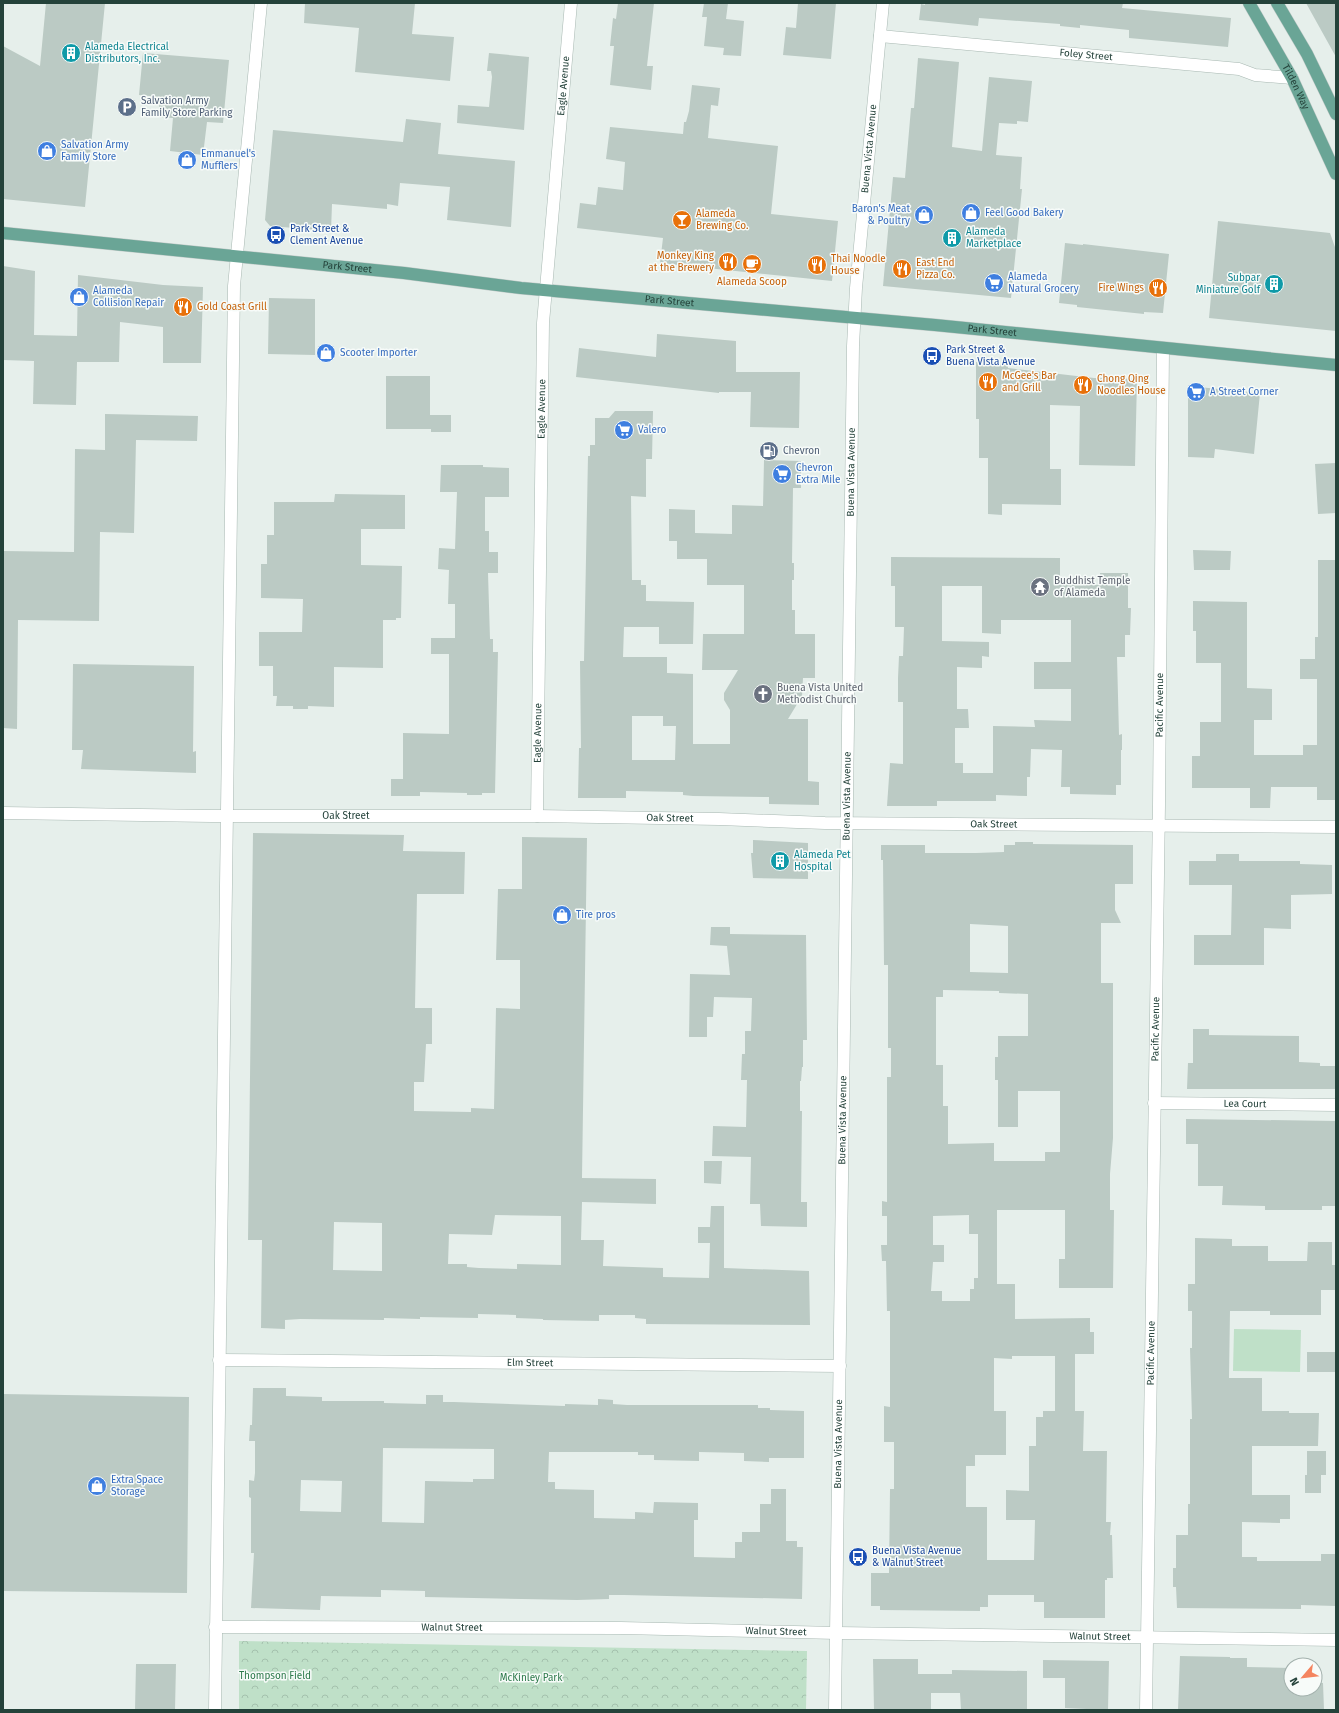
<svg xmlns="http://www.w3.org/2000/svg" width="1339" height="1713" font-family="'Fira Sans',sans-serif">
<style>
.green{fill:#bfe0c8}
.park{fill:url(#park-crowns)}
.building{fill:#bbcac4;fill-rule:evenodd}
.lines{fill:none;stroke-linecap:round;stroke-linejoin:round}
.minor-casing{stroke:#a8b8b2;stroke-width:13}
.major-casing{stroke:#c2cac8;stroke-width:13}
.minor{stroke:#fff;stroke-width:12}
.major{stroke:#6aa596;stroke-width:12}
.labels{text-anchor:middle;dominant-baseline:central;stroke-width:3;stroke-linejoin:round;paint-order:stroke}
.culture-label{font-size:10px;fill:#0d838f;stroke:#f7fbf9;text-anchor:start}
.street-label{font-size:10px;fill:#24423a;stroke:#f7fbf9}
.service-label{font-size:10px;fill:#4e5e75;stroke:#f7fbf9;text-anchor:start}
.shop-label{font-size:10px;fill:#366cbe;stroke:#f7fbf9;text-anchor:start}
.food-label{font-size:10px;fill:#c56008;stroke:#f7fbf9;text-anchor:start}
.transit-label{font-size:10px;fill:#164399;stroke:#f7fbf9;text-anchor:start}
.worship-label{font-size:10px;fill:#5b616d;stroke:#f7fbf9;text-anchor:start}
.park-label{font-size:10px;fill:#2d7a4b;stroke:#f7fbf9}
</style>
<defs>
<pattern id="park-crowns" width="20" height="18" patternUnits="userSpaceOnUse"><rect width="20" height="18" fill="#bfe0c8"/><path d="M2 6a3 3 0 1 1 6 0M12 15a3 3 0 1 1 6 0" fill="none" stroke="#a4c1ad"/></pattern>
</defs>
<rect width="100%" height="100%" fill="#e6efeb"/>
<!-- green -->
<path class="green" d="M1234,1329L1301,1330L1300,1372L1233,1371Z"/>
<!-- park -->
<path class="park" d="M239,1641L807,1651L806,1710H239Z"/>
<!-- building -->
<path class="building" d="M46,3H105L85,207L3,199V46L40,66Z
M305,3H415L412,34L454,37L450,81L355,72L359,28L304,23Z
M618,3H654L647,66H653L651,90L610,85L614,46H610L613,18L616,19Z
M704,3H728L726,19L744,21L741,56L723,55L724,48L704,46L707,17H702Z
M798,3H836L831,59L783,55L786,27L796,28Z
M925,3H1123L1122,8L1231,18L1228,47L1129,38V30L1080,25V28L1060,26V24L979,18L978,26L919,20L921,4L925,5Z
M1306,3H1336V57Z
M143,53L229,60L223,123L207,122L203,155L170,151L173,118L158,117L160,97L139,95Z
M489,53L529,57L524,130L457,123L458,105L489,107L492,77L491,71H487Z
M918,58L959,62L952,147L982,151L989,77L1032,81L1028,122L1017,121V124L999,123L996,155L1022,157L1020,189H1022L1011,298L883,286L893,177L905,178L911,108H914Z
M692,85L720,88L718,106L711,105L708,138L778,146L771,214L838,221L832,281L660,263L663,238L577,228L580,203L596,205L598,187L623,190L625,162L606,159L610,127L683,134L684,122H686L689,111Z
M406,119L441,123L438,154L515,161L511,227L447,220L450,187L400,183L398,206L387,204V209L332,204L331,231L270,226L265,220L273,130L403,142Z
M1218,221L1330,233L1336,250V331L1209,318Z
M1065,243L1083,245V244L1169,254L1163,313L1144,312V314L1077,307V305L1059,303Z
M3,266L35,271L34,335L77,336L78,275L163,285L203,287L201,363H163V327L120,322L119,362H77L76,405L33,404L34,361L3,360Z
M269,298L315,299V355L268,354Z
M657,334L736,341V372H800L799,428L750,427L751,392H719V393L576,377L579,348L656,357Z
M976,362L1008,365V368L1094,378L1137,379L1135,466L1079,465L1080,406L1050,405V469H1061V505L1002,504V515L988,514V458H979V419H976Z
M386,376H430V415H451V432H431V429H386Z
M1188,386L1260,393L1254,454L1215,449L1214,458L1188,457Z
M615,411H653L652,459H646V497L631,496L632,580H641V585H646V601L694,602L693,644H659V627H624L623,657H667V673L693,674V744H730V710L724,700V693L738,670H702L703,634H744V585H707V559H677V541H669V509L695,510V533L732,534V505L763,506L764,460L801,461V488H793L792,563H794V580H792V610H795V634H815V678H803L802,696L788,719H808V781L819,782V805L769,804V797L693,796L683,795V792L626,791V798H578L579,748H581L580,661H584L588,456H590V445H595V418H609ZM632,716H663V726H676L675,760H632Z
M105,414L198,416L197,441L136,440L134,533L100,532L99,621L18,620L17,729L3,728V551L74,552L75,449L105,450Z
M1336,463V513L1318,514L1315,464Z
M441,465H483V467L509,468V497H485V531H489V552H498V573H488L490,639H493V652H498L495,793H482V795H467V793L420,792V796H391V779H403V733L449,734V654H431V638H455V604H448L449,570L438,569L439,548L455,549L457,492H440Z
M335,494L405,495V529H361V565L402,566L401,618H396V620H383V668L334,667V707L308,706V709H293V706H276L277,696H273V666H259V632H302L303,599L261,598V564H267V535H274V502H334Z
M1193,550L1231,551L1230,570H1194Z
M891,557L1060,558V584L1101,585L1100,573H1128V608H1131L1130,635H1125V657H1117L1119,735L1122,734V750H1121V785H1116V795L1070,794V787H1061L1062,750L1031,749L1030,777H1027V796L996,795V801H937V806H887L890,763L903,764V702H898V678L899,656H903L904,627H895V586H891ZM942,586H982V633L1001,634V620H1071V662H1034V689H1071V721L1034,720L1035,727L993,726V773H963V763H955V728H969L968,709H957V667L982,668V656L989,657V642L942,641Z
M1318,560H1336V800H1317V787H1271L1270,808H1250V788H1192V756H1200V722H1221V663H1196V631H1193V601L1247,602V688L1272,689V720H1254V755H1303V745H1317V679H1300V659H1315V637H1318Z
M73,664L194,666L193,752L196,751V773L81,769L83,750H72Z
M253,833L404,835L403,851L465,852L464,894H417L415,1008H432V1044H426L424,1082H414V1111L471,1112V1108L494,1109L496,1008L520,1009V960H496L498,889H522V837L587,838L582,1178L656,1179V1204L582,1202L581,1240H604L603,1266L663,1268V1277L709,1278L710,1243H698V1227H710L711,1206H724V1268L809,1271L810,1325L646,1324V1319L635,1318V1315H599V1321L543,1320V1319L516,1318V1315L478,1314V1318L420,1317V1319L384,1318V1320L300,1319L285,1320V1329L261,1328L262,1240H248ZM495,1215L561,1216V1265L517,1264V1269L479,1268L467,1267V1264H448L449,1234L492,1235ZM334,1222L382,1223V1271L333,1270Z
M753,840L808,843V879L753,878L751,853H753Z
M1015,842H1033V844L1133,845V884H1115V910L1121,923H1101V983H1113V1138L1110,1174V1210H1114L1113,1288H1059V1259H1065V1210H997V1284H1015V1319L1090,1318V1332H1094V1354H1075V1411H1084L1083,1451H1107L1106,1522H1111L1110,1535H1112L1113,1578H1107V1580H1105V1618H1044V1602H1034V1595H988V1607H980V1611L880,1610V1606H871V1573H889L890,1489H894V1442H884V1406L890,1407V1311H887L886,1261H882L881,1245H887V1216H882V1201L887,1202V1077H891V1048H888V965H884L883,860H881V845H925V853H976L1004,852V845H1015ZM970,924L1008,926V973L970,972ZM943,990L999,991V993L1028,994V1036H998V1057H995V1080H998V1127H1018V1091H1060V1152H1045V1161H994V1143L948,1144V1106H943V1065H936V997H943ZM969,1215V1234H978V1278H974V1289H970V1301H942V1291H931L933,1262H944V1245H933V1216ZM1012,1356H1055V1411H1043V1417H1036V1446H1029V1491L1006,1490V1520H1035L1034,1560H987V1507H966V1466H975V1455H1006V1411H994V1358L1012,1359Z
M1216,854H1239V861H1300V864L1332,865V894L1291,895V929L1264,928V965H1194V935H1231L1232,885H1189V861H1216Z
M711,927H730V934L806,935L807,1040H803V1067H802L801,1081H800V1111H802L801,1202H807V1227L761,1226L760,1204H750L751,1157L712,1156L713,1126L746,1127L747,1080H741L742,1054H745V1031H751L752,998L714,997L713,1017H707V1037H689L690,974L730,975L727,946L710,945Z
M1193,1029H1209V1035L1299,1036V1062L1320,1063V1066H1336V1089H1187L1188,1063H1193Z
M1186,1119L1336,1121V1206H1322V1210H1265V1206L1222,1205L1223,1186H1198V1144H1186Z
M704,1161H722L721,1184L704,1183Z
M1195,1238L1232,1239V1246H1268V1261H1307L1308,1242H1332V1265H1336V1290H1321V1315H1270V1311H1230L1229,1378H1262V1411H1289V1413H1319L1318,1446H1252V1495H1290V1519H1280V1523L1242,1522V1557H1257V1561H1321V1554H1336V1606L1301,1605V1609L1177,1608L1176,1587H1173V1568H1176V1535H1188V1504H1190V1419H1192L1190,1348H1192V1311H1188V1284H1195Z
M1307,1352H1336V1372H1307Z
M253,1388H286V1396L322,1397V1401H384V1403L426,1404V1395H443V1402H454L565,1406V1404L598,1405V1399L613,1400V1404L627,1405H758V1408H770V1410L804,1411V1458H769V1462L744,1461V1453L699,1452V1461L654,1460V1455H638V1452H549L548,1482H555V1489L594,1490V1518L635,1519V1512L653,1513L654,1502L698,1503V1520H694V1557L735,1558V1542H742V1532H760V1504H771V1489H786V1541H797V1547H803L802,1599L624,1595H609V1599L577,1600L425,1597V1591L381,1590V1597L321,1596L320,1610L251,1608L254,1553H251V1498L249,1497V1480L254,1481L255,1473V1441H249L250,1425H252ZM383,1448L494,1449V1479H473V1482L425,1481L424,1523L382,1522ZM301,1480L342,1481L341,1512L300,1511Z
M3,1394L189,1397L187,1593L3,1591Z
M1307,1451H1326V1475H1321V1493H1305V1475H1318H1307Z
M1180,1656L1230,1657V1658H1247V1667L1291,1668V1689H1315V1682L1323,1683L1324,1710H1178Z
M873,1659H918V1674H952V1670L1027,1671V1710H961L960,1693H931V1710H874Z
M1043,1660L1109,1661L1108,1710L1065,1708V1678H1043Z
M136,1664H176L175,1710H135Z"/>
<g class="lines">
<defs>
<g id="minor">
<path id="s1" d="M880,36L1239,69L1255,75L1292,78"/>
<path id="s2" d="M3,813L211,816H537L719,819L825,823L1336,827"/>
<path id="s3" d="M537,816L543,323L571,3"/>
<path id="s4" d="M1154,1103L1336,1105"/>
<path id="s5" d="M219,1360L840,1366"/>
<path id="s6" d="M215,1627L621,1628L837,1633L1336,1640"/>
<path d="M215,1710L234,286L261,3"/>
<path id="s7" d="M835,1710L853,346L856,288L883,3"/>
<path id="s8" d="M1146,1710L1159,805L1163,349"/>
</g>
<g id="major">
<path id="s9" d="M1249,3L1292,78L1336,174"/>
<path d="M1277,3L1307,54L1336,114"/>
<path id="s10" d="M3,233L404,273L521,288L935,325L1336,365"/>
</g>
</defs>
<!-- minor casing -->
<use href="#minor" class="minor-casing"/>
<!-- major casing -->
<use href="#major" class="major-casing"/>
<!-- minor -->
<use href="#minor" class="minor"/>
<!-- major -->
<use href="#major" class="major"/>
</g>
<!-- icons -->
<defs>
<symbol id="building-disc" viewBox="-11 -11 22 22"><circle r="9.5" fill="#0f9aa8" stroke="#f7fbf9"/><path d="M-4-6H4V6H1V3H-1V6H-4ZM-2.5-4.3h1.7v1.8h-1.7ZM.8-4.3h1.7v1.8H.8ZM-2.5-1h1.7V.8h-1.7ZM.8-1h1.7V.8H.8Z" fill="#fff"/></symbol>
<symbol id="parking-disc" viewBox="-11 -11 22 22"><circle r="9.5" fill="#5c6f8a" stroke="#f7fbf9"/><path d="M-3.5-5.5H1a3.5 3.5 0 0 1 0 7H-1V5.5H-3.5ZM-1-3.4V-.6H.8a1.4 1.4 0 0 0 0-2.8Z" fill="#fff"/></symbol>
<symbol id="shop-disc" viewBox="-11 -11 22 22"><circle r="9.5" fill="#3f7fe0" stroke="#f7fbf9"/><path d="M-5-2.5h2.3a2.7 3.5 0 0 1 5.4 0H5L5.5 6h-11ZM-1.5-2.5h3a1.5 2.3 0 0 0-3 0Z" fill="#fff"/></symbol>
<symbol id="bar-disc" viewBox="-11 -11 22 22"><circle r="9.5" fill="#e8710a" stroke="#f7fbf9"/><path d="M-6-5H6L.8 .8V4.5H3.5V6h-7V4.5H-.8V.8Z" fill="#fff"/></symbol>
<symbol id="bus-disc" viewBox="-11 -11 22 22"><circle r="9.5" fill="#1a4fb4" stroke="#f7fbf9"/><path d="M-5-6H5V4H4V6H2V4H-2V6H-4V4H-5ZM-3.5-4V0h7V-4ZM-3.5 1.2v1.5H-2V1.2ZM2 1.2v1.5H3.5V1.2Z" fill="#fff"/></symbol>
<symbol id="restaurant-disc" viewBox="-11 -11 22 22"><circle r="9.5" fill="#e8710a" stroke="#f7fbf9"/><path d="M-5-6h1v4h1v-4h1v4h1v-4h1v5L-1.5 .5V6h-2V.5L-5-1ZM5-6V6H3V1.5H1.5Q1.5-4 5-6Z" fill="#fff"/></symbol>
<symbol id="cafe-disc" viewBox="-11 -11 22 22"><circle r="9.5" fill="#e8710a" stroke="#f7fbf9"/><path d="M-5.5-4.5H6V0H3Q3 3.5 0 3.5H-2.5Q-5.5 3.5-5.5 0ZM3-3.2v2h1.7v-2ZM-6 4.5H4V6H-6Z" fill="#fff"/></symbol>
<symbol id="supermarket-disc" viewBox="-11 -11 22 22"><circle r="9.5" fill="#3f7fe0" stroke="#f7fbf9"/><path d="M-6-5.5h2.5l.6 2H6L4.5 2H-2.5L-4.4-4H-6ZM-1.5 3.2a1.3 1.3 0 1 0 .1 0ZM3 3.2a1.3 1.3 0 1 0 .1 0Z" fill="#fff"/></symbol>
<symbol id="fuel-disc" viewBox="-11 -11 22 22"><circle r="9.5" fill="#5c6f8a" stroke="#f7fbf9"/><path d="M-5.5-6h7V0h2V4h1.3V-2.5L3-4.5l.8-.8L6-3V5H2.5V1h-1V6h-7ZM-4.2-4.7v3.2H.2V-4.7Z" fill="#fff"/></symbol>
<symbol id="temple-disc" viewBox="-11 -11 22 22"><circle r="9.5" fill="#6b7280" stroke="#f7fbf9"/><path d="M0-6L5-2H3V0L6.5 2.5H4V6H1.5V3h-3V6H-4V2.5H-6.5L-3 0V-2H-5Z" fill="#fff"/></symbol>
<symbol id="church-disc" viewBox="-11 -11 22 22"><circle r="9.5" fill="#6b7280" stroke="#f7fbf9"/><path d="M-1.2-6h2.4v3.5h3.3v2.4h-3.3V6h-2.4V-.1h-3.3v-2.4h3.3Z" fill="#fff"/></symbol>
</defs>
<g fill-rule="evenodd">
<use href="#building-disc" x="60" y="42" width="22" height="22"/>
<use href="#parking-disc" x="116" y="96" width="22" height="22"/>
<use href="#shop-disc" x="36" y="140" width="22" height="22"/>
<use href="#shop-disc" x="176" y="149" width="22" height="22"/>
<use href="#shop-disc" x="960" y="202" width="22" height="22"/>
<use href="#shop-disc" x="913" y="204" width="22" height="22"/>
<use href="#bar-disc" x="671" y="209" width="22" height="22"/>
<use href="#bus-disc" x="265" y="224" width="22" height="22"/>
<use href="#building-disc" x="941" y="227" width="22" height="22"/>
<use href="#restaurant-disc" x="717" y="251" width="22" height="22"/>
<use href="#cafe-disc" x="741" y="253" width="22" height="22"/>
<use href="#restaurant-disc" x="806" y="254" width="22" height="22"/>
<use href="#restaurant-disc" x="891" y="258" width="22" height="22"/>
<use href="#supermarket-disc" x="983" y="272" width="22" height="22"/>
<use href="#building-disc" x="1263" y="273" width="22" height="22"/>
<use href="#restaurant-disc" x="1147" y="277" width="22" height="22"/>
<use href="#shop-disc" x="68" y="286" width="22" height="22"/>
<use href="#restaurant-disc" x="172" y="296" width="22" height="22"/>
<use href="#shop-disc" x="315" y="342" width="22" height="22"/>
<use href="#bus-disc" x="921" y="345" width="22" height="22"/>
<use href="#restaurant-disc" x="977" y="371" width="22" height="22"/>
<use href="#restaurant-disc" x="1072" y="374" width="22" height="22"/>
<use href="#supermarket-disc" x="1185" y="381" width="22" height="22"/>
<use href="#supermarket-disc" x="613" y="419" width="22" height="22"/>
<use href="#fuel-disc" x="758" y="440" width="22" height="22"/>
<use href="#supermarket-disc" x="771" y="463" width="22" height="22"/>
<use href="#temple-disc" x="1029" y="576" width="22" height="22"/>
<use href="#church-disc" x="752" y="683" width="22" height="22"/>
<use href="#building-disc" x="769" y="850" width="22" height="22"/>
<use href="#shop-disc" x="551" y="904" width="22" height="22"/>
<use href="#shop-disc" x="86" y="1475" width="22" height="22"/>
<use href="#bus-disc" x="847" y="1546" width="22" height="22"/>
</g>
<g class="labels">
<!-- culture labels -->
<g class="culture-label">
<text x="85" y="47">Alameda Electrical<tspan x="85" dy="12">Distributors, Inc.</tspan></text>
<text x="966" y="232">Alameda<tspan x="966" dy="12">Marketplace</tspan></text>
<text x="1260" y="278" text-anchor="end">Subpar<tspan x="1260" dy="12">Miniature Golf</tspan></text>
<text x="794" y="855">Alameda Pet<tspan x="794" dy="12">Hospital</tspan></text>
</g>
<!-- street labels -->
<g class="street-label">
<text stroke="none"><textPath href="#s1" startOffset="207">Foley Street</textPath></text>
<text stroke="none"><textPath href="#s3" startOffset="731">Eagle Avenue</textPath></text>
<text stroke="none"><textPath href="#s9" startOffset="96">Tilden Way</textPath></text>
<text stroke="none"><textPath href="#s7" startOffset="1562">Buena Vista Avenue</textPath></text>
<text stroke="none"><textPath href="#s10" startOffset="346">Park Street</textPath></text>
<text stroke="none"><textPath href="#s10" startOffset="670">Park Street</textPath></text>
<text stroke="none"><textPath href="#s10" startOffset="994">Park Street</textPath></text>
<text stroke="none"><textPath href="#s3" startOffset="407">Eagle Avenue</textPath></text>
<text stroke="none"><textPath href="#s7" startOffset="1238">Buena Vista Avenue</textPath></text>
<text stroke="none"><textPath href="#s8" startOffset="1005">Pacific Avenue</textPath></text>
<text stroke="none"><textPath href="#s3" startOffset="83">Eagle Avenue</textPath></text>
<text stroke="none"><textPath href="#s7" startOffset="914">Buena Vista Avenue</textPath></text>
<text stroke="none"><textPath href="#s2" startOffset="343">Oak Street</textPath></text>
<text stroke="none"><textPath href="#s2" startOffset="667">Oak Street</textPath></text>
<text stroke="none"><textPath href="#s2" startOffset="991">Oak Street</textPath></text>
<text stroke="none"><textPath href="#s8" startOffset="681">Pacific Avenue</textPath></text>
<text stroke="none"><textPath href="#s4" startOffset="91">Lea Court</textPath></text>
<text stroke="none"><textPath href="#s7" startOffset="590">Buena Vista Avenue</textPath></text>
<text stroke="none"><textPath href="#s8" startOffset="357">Pacific Avenue</textPath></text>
<text stroke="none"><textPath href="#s5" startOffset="311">Elm Street</textPath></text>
<text stroke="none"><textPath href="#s7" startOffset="266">Buena Vista Avenue</textPath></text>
<text stroke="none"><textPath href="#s6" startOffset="237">Walnut Street</textPath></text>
<text stroke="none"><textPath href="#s6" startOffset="561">Walnut Street</textPath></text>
<text stroke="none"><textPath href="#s6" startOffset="885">Walnut Street</textPath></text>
</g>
<!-- service labels -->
<g class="service-label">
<text x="141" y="101">Salvation Army<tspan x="141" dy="12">Family Store Parking</tspan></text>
<text x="783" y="451">Chevron</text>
</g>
<!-- shop labels -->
<g class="shop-label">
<text x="61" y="145">Salvation Army<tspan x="61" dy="12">Family Store</tspan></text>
<text x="201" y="154">Emmanuel's<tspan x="201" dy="12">Mufflers</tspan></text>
<text x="910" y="209" text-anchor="end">Baron's Meat<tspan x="910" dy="12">&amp; Poultry</tspan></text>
<text x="985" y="213">Feel Good Bakery</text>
<text x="1008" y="277">Alameda<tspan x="1008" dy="12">Natural Grocery</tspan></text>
<text x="93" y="291">Alameda<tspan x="93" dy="12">Collision Repair</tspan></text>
<text x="340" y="353">Scooter Importer</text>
<text x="1210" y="392">A Street Corner</text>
<text x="638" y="430">Valero</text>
<text x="796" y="468">Chevron<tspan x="796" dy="12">Extra Mile</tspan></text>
<text x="576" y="915">Tire pros</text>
<text x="111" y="1480">Extra Space<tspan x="111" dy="12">Storage</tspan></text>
</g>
<!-- food labels -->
<g class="food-label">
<text x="696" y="214">Alameda<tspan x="696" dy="12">Brewing Co.</tspan></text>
<text x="714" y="256" text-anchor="end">Monkey King<tspan x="714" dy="12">at the Brewery</tspan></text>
<text x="831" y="259">Thai Noodle<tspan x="831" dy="12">House</tspan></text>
<text x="916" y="263">East End<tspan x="916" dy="12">Pizza Co.</tspan></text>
<text x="752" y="282" text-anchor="middle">Alameda Scoop</text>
<text x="1144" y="288" text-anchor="end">Fire Wings</text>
<text x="197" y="307">Gold Coast Grill</text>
<text x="1002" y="376">McGee's Bar<tspan x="1002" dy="12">and Grill</tspan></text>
<text x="1097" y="379">Chong Qing<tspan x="1097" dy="12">Noodles House</tspan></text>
</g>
<!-- transit labels -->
<g class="transit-label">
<text x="290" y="229">Park Street &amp;<tspan x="290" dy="12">Clement Avenue</tspan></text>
<text x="946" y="350">Park Street &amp;<tspan x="946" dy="12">Buena Vista Avenue</tspan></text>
<text x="872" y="1551">Buena Vista Avenue<tspan x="872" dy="12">&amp; Walnut Street</tspan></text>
</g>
<!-- worship labels -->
<g class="worship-label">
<text x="1054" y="581">Buddhist Temple<tspan x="1054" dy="12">of Alameda</tspan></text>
<text x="777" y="688">Buena Vista United<tspan x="777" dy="12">Methodist Church</tspan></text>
</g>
<!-- park labels -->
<g class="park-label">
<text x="275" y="1676">Thompson Field</text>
<text x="531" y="1678">McKinley Park</text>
</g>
</g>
<!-- border -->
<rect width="1339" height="1713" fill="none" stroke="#24423a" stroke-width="8"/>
<!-- north arrow -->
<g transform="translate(1303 1677) rotate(242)"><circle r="19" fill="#f7fbf9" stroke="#a3b1ad"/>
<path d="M0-3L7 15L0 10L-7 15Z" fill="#f4845f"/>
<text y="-6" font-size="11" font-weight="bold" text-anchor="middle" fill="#24423a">N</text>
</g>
</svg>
